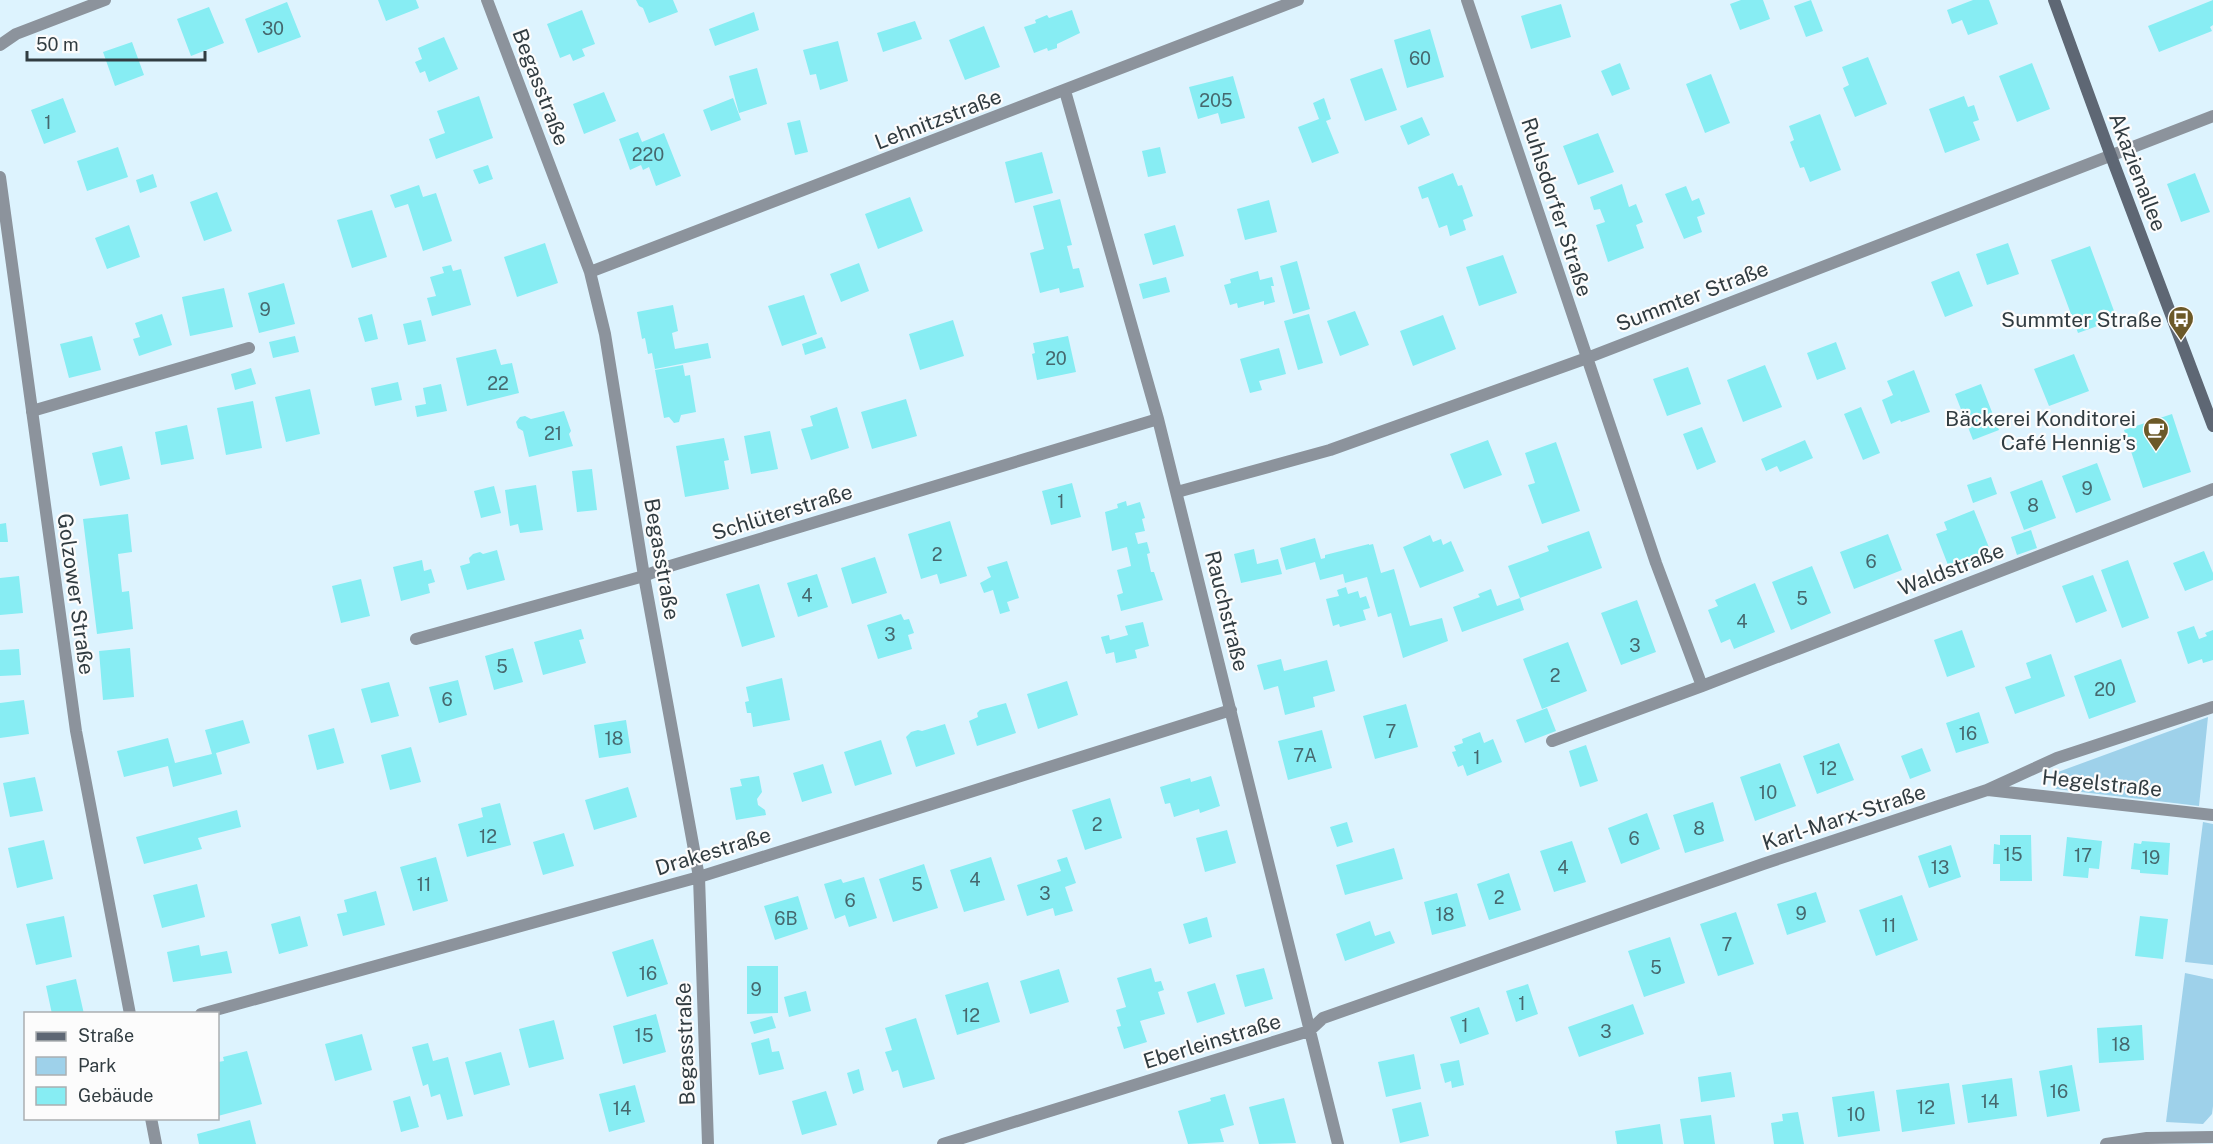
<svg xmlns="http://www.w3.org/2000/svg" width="2213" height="1144" font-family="'Public Sans',sans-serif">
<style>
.green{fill:#9ed1ea}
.building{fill:#87edf3}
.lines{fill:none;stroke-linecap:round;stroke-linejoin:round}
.lane{stroke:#8c939c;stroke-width:12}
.street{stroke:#8c939c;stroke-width:12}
.secondary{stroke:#5e6774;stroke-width:12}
.labels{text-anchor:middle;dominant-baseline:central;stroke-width:4.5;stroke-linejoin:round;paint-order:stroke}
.number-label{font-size:18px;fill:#46686e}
.street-label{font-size:21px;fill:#313c41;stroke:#fcfcfc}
.poi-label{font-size:21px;fill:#313c41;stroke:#fcfcfc;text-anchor:end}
</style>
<rect width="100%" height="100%" fill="#ddf3fe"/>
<!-- green -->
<path class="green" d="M2208,717L2199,806L2056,789L2054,783L2058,772Z
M2203,822L2213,824V965L2185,962Z
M2185,973L2213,979V1106L2212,1114L2203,1124L2166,1122Z"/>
<!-- building -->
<path class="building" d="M378,0H416L419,8L386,21Z
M636,0H673L678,12L649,23L643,8L639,6Z
M1741,0H1763L1770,19L1740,30L1730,4Z
M1811,0L1823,31L1806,37L1794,6Z
M1973,0H1989L1998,24L1968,35L1962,20L1952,24L1947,10Z
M2213,0V25L2210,27L2212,31L2159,52L2148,26Z
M287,2L301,37L258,53L245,19Z
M1561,4L1571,37L1531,49L1521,16Z
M209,7L224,43L191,56L177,19Z
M582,10L595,44L582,49L585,56L573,61L570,54L560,58L547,24Z
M1072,10L1080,33L1057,44V48L1048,51L1047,48L1034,53L1024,27L1036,23L1035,20L1047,15L1049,18Z
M754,12L759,30L715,46L709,29Z
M915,21L922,39L883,52L877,33Z
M984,26L1000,67L965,80L949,40Z
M1430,29L1444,77L1407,88L1394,40Z
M444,37L458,69L429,82L425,71L420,73L415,62L422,59L418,48Z
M838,41L848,81L820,90L816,74L810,75L803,50Z
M132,42L144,75L115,86L103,52Z
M1868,57L1887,104L1855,117L1843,88L1849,85L1842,67Z
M1620,63L1630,89L1612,96L1601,71Z
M2032,63L2050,109L2017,122L1999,76Z
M757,68L767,104L739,113L729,76Z
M1382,68L1397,110L1365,121L1350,79Z
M1711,74L1730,123L1705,133L1686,84Z
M1233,76L1245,118L1221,124L1218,113L1198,119L1189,87Z
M604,92L616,121L584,134L573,104Z
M479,96L493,138L436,159L429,139L445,133L437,111Z
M1964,96L1968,107L1974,105L1979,120L1973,122L1980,140L1945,153L1929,109Z
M63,98L76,132L44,144L31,110Z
M733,98L741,120L711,131L703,110Z
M1324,98L1331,119L1326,121L1339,153L1312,163L1298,127L1319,119L1313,103Z
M1820,114L1841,170L1810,182L1804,167L1800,168L1790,142L1794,140L1789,126Z
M1422,117L1430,135L1408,145L1400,126Z
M800,120L808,152L795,155L787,123Z
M638,132L642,142L664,133L681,176L656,186L649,167L643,170L641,165L630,170L619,139Z
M1598,133L1614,172L1578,185L1563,146Z
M118,147L128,177L87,191L77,161Z
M1160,147L1166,173L1148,177L1142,151Z
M1042,152L1053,193L1015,203L1005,162Z
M488,165L493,179L479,184L473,170Z
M1453,173L1458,186L1462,185L1473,216L1463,220L1466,230L1450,236L1447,225L1439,228L1428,197L1422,199L1418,187Z
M2195,173L2210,212L2181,222L2167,184Z
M153,174L157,187L140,193L136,180Z
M1622,184L1629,207L1636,204L1643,222L1636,225L1644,248L1608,262L1596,225L1605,222L1600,209L1594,210L1590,197Z
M419,185L423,197L436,193L452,241L423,251L408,204L395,208L390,195Z
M1686,186L1692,201L1699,198L1705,214L1697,217L1702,232L1684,239L1665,194Z
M217,192L232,231L204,241L190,202Z
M910,197L923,231L878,249L865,214Z
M1060,199L1072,245L1067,246L1073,269L1079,268L1084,287L1060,293L1059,288L1040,293L1030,253L1044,249L1033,206Z
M1269,200L1277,232L1245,240L1237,209Z
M372,210L387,257L352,268L337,220Z
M129,225L140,257L107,269L95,238Z
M1175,225L1184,256L1153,265L1144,234Z
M545,243L558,283L517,297L504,257Z
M2008,243L2019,274L1987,285L1976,254Z
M2090,246L2117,319L2078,333L2051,260Z
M1503,255L1517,293L1479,306L1466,267Z
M1297,261L1310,309L1293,314L1280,266Z
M859,263L869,291L841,302L830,274Z
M451,265L453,271L461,269L471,305L432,316L427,298L436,296L430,277L444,273L442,267Z
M1258,271L1260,280L1272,277L1274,286H1271L1275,302L1264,305V301L1238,308L1237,303L1230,305L1224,285L1231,283L1230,279Z
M1959,271L1973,306L1945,317L1931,282Z
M1166,277L1170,292L1143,299L1139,284Z
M284,283L295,324L259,333L248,293Z
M224,288L233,327L190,336L182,297Z
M804,295L817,334L782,346L768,306Z
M673,305L678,331L672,333L675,349L708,343L711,358L655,369L652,353L648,354L645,338L642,339L637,312Z
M1355,311L1369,345L1340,356L1327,321Z
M162,314L172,345L139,356L133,339L140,337L135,323Z
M372,314L378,339L365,342L358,318Z
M1309,314L1323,363L1298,370L1284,321Z
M1443,315L1456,349L1413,366L1400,331Z
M421,320L426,341L408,345L403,324Z
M953,320L964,356L920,370L909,334Z
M92,336L101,370L69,378L60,344Z
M295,336L299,352L273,358L269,342Z
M1068,336L1076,372L1037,380L1032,354L1035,353L1033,343Z
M822,337L826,348L805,355L802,344Z
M1836,342L1846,369L1817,380L1807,353Z
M1279,348L1286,374L1259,381L1262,390L1250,393L1240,359Z
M496,349L501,365L512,363L519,393L467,406L456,358Z
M2074,354L2089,391L2049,406L2034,369Z
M683,365L685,376L690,375L696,412L681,415L679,422L674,423L669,417L664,418L655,370Z
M1765,365L1782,407L1743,422L1727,380Z
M1688,367L1701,404L1667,416L1653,379Z
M251,368L256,384L235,390L231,374Z
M1914,370L1930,412L1901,422L1900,420L1891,424L1882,400L1893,395L1887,381Z
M398,382L402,400L375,406L371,388Z
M441,384L447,411L417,417L415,406L426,404L423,388Z
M1981,384L1999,430L1973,440L1955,394Z
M310,389L320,434L286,442L275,397Z
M906,399L917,436L872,449L861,412Z
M253,401L262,448L226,455L217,408Z
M837,407L849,448L811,460L801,429L813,426L810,416Z
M1861,407L1880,453L1863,460L1844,414Z
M564,411L571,431L569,434L573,446L529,457L523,431L518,428L516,422L520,417L525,416L531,419Z
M2172,414L2191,472L2143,488L2124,430Z
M187,425L194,459L161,465L155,432Z
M1702,427L1716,462L1697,470L1683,434Z
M770,431L778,469L751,474L744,436Z
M724,438L729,460L724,461L729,489L685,497L676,446Z
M1488,440L1502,475L1464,489L1450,454Z
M1805,440L1813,458L1780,472L1777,466L1766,471L1761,459Z
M1556,442L1580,511L1542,524L1528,485L1535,483L1525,453Z
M122,446L130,479L100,486L92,453Z
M2097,463L2111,500L2076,513L2062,476Z
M592,469L597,510L577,512L572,471Z
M1991,477L1997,494L1973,503L1967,485Z
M2042,480L2056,518L2024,530L2010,492Z
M1072,483L1081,517L1051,525L1042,491Z
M536,485L543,530L520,533L518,524L510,526L505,490Z
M494,486L501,513L481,518L474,491Z
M1126,501L1127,506L1140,502L1145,518L1142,519L1145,531L1135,533L1138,544L1147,542L1150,553L1147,554L1151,572H1154L1163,600L1121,611L1117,595L1123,593L1117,570L1131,566L1127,547L1112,551L1105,512L1118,508L1117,504Z
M1974,510L1992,555L1961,567L1959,561L1948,565L1936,534L1947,530L1944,522Z
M128,514L132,552L118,554L122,592L129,591L133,629L97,634L83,519Z
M950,521L967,576L940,584L937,574L921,579L908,534Z
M6,523L8,542H0V524Z
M2031,530L2037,548L2017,555L2011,537Z
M1589,531L1602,568L1520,598L1508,566L1549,551L1547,546Z
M1888,534L1902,570L1854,589L1840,552Z
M1430,535L1433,542L1441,539L1443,545L1451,541L1464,571L1420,588L1403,547Z
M1315,538L1321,559L1325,558V555L1369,544V545L1373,544L1381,573L1394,569L1410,626L1442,618L1448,641L1403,658L1391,613L1378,617L1367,577L1345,583L1343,574L1320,580L1315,562L1286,570L1280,548Z
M1254,549L1257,564L1278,559L1282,574L1241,583L1234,554Z
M497,550L505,580L467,590L460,566L470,563L469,558L473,554L480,552L483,554Z
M2204,551L2213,573V580L2185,591L2173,563Z
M875,557L887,593L852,604L841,568Z
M422,560L424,571L431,569L435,582L428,584L430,593L401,601L393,567Z
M2128,560L2149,618L2122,628L2101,570Z
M1007,561L1019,598L1007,602L1010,611L1000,614L993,590L984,593L980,583L991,577L987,567Z
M1812,566L1831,613L1791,630L1772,582Z
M817,574L828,607L798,617L787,583Z
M2093,575L2107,611L2076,623L2062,586Z
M19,576L23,613L0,615V578Z
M361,579L370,616L341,623L332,586Z
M1755,583L1775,632L1734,649L1730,639L1721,643L1708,610L1718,606L1715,600Z
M759,584L775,637L742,647L726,594Z
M1346,587L1348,594L1358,591L1360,598L1366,596L1370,608L1363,610L1366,620L1340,627L1339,624L1333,626L1326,599L1339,596L1337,590Z
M1491,589L1497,606L1520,598L1524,610L1462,632L1453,607L1480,597L1478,594Z
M1637,600L1656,652L1621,665L1601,613Z
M901,614L904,620L909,619L914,633L908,635L912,649L878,659L867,625Z
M1143,622L1149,646L1135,650L1137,658L1116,663L1114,652L1106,654L1101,637L1109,635L1110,640L1128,635L1125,626Z
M2194,626L2199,639L2207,636L2205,633L2213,630V660L2203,663L2202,659L2188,664L2177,632Z
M581,629L584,639L579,640L586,663L543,675L534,642Z
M1962,630L1975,667L1947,677L1934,640Z
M1568,642L1587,691L1542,709L1523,659Z
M130,648L134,697L103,700L99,651Z
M513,648L523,682L494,690L485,656Z
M19,649L21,675L0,676V650Z
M2051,654L2065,696L2015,714L2005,687L2031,678L2026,663Z
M1281,659L1284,671L1327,660L1335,691L1313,697L1315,707L1285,715L1278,686L1264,690L1257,665Z
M2121,659L2136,702L2089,719L2074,676Z
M782,678L790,720L753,727L751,713H747L745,702L749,701L746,687Z
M458,680L467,715L439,723L429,687Z
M1067,681L1078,715L1038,729L1027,694Z
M389,682L399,716L371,723L361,689Z
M24,700L29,734L0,738V703Z
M1006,703L1016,733L977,746L969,721L978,717L977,713L980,710Z
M1406,704L1418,747L1375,759L1363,716Z
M1547,708L1556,731L1525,743L1516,720Z
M1979,712L1989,743L1956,753L1946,723Z
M243,720L250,743L216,753L222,774L173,787L168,766L124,777L117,751L168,738L175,763L212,754L205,730Z
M626,720L631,753L599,758L594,725Z
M945,724L955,754L916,767L906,737L911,732L918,730L922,731Z
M334,728L344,763L317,770L308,735Z
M1322,730L1332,768L1288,780L1278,741Z
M1480,732L1484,743L1493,739L1502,762L1467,776L1463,765L1458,767L1452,752L1456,751L1454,746L1463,743L1462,739Z
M881,740L892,774L855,786L844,752Z
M1839,743L1854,780L1817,794L1803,756Z
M1586,745L1598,781L1580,787L1569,751Z
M411,747L421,782L390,790L381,755Z
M1922,748L1931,771L1910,779L1901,756Z
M1780,763L1796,806L1755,821L1740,777Z
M823,764L832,793L802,802L793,773Z
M759,776L762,792L757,799L758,805L765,810L766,815L736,820L730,788L742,786L740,779Z
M1211,776L1220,806L1200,813L1199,809L1174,817L1170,803L1165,804L1160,787L1190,778L1191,782Z
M35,777L43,811L10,817L3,783Z
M628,787L637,817L594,830L585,800Z
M1110,798L1122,838L1085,850L1072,810Z
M1713,802L1724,841L1685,853L1673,815Z
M500,803L511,845L467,857L458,824L483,817L481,808Z
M237,810L241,827L198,838L202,849L144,864L136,837Z
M1647,813L1660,849L1621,864L1608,828Z
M1347,822L1353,842L1337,847L1330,827Z
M1227,830L1236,863L1205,872L1196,838Z
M564,833L574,866L543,875L533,842Z
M2000,835H2031L2032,881H2000V864H1993L1994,844L2000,845Z
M2067,837L2102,841L2099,869L2089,868L2088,878L2063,876Z
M44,840L53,879L17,888L8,848Z
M1572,841L1586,882L1554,892L1540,851Z
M2142,841L2170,843L2168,875L2140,873V870L2131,869L2134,843L2141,844Z
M1951,845L1961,877L1929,888L1918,856Z
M1394,848L1403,879L1345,895L1336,865Z
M436,857L448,901L413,911L400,867Z
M991,857L1005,900L964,912L950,870Z
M1067,857L1076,883L1065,887L1073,911L1055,916L1053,908L1027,916L1017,885L1061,871L1057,860Z
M924,864L938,908L893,922L879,879Z
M1509,873L1521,910L1489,920L1477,884Z
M864,877L877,918L849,927L845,915L835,919L824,884L841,879L843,883Z
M197,884L205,917L162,928L153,895Z
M376,891L385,925L343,936L337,914L347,912L344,900Z
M1816,892L1826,922L1787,935L1777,904Z
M1457,893L1466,926L1432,935L1424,902Z
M1902,895L1918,940L1876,956L1859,910Z
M798,896L808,929L775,940L764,906Z
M1736,912L1754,964L1718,976L1700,924Z
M64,916L72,957L36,965L26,924Z
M300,916L308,946L279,954L271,924Z
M2140,916L2168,919L2163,959L2135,956Z
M1207,917L1212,937L1189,944L1183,924Z
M1370,921L1375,936L1390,931L1395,943L1345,961L1336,934Z
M1670,937L1685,983L1644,997L1628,951Z
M653,939L668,984L627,997L612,952Z
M199,945L201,956L227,951L232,973L173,982L167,952Z
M747,966H778V1013L747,1014Z
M1151,968L1155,982L1161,981L1164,990L1158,992L1165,1014L1140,1021L1147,1042L1124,1049L1117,1027L1121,1026L1116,1010L1126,1007L1117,978Z
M1264,968L1273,999L1245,1007L1236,975Z
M1059,969L1069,1002L1030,1014L1020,981Z
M76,979L84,1014H52L46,986Z
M988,982L1000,1022L957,1035L945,995Z
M1215,983L1225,1014L1197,1023L1187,992Z
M1528,984L1538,1014L1516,1022L1506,991Z
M806,991L811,1011L789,1017L784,997Z
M1633,1004L1644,1034L1579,1057L1568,1027Z
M1479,1007L1489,1034L1460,1044L1450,1017Z
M656,1014L666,1052L623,1064L613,1026Z
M772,1016L776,1028L754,1034L750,1022Z
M916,1018L935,1079L903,1088L898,1070L892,1072L885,1052L892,1050L885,1028Z
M554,1020L564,1059L529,1068L519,1029Z
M2142,1025L2144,1060L2099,1063L2097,1028Z
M362,1034L372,1070L335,1081L325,1044Z
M769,1038L772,1052L779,1051L784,1069L759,1075L751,1043Z
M428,1043L433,1061L448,1057L463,1116L447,1120L440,1094L431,1097L428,1084L423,1086L412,1047Z
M247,1051L262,1104L218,1116V1062L224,1061L223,1057Z
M501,1052L510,1085L474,1095L465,1062Z
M1414,1054L1421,1089L1386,1097L1378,1062Z
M1459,1060L1464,1085L1452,1088L1451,1081L1445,1083L1440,1064Z
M2072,1065L2080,1111L2047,1117L2039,1071Z
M859,1069L864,1090L853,1094L847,1073Z
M1731,1072L1735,1097L1701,1102L1698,1077Z
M2012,1078L2017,1116L1968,1123L1962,1085Z
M1949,1083L1955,1124L1902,1132L1896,1090Z
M635,1085L645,1122L609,1132L599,1094Z
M826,1091L837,1125L802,1135L792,1101Z
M1874,1091L1880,1131L1838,1137L1832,1097Z
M1225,1094L1234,1125L1220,1129L1224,1142L1188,1144L1178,1111L1211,1101L1210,1098Z
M410,1096L419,1127L401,1132L393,1101Z
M1284,1098L1296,1143L1259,1144L1249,1107Z
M1421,1102L1429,1136L1400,1143L1392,1109Z
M1798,1112L1804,1144H1774L1771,1123L1783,1121L1782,1114Z
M1711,1115L1715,1144H1684L1680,1119Z
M250,1120L256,1144H199L197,1134Z
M1660,1124L1663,1144H1617L1615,1131Z"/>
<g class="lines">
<!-- lane -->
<path class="lane" d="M32,411L249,348"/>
<!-- street -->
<path class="street" d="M487,0L590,272L605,334L644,576L699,877L708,1144
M1467,0L1656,563L1702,686
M0,45L16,34L105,0
M1065,91L1158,419L1338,1144
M0,177L76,731L130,1014
M590,272L1298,0
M1177,492L1330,450L1587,358L2213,116
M416,639L644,576L670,566L1158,419
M1552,741L1702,686L2213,489
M1988,790L2213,815
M201,1014L699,877L1231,710
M151,1118L156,1144
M943,1144L1309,1031L1323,1018L1763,864L1987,790L2057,758L2213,707
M2106,1144L2147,1138L2213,1137"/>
<!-- secondary -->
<path class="secondary" d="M2054,0L2111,156L2213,426"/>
</g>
<!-- icons -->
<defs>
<symbol id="bus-pin" viewBox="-11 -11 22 30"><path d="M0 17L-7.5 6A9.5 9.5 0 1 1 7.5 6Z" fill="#6c5928" stroke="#fcfcfc"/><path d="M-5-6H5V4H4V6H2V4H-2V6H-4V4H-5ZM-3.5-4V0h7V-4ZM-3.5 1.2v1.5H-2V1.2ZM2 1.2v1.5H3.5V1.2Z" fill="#fff"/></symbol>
<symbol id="cafe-pin" viewBox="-11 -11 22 30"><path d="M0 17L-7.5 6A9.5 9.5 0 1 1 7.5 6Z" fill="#6c5928" stroke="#fcfcfc"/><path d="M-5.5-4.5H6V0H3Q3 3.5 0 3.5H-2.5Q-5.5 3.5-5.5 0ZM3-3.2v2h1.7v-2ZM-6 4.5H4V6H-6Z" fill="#fff"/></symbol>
</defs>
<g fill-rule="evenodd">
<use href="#bus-pin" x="2166" y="304" width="30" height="40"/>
<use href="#cafe-pin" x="2141" y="415" width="30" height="40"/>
</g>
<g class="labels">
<!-- number labels -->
<g class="number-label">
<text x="273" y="28">30</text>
<text x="1420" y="58">60</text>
<text x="1216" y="100">205</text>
<text x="48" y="122">1</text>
<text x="648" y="154">220</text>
<text x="265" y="309">9</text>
<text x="1056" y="358">20</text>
<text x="498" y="383">22</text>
<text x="553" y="433">21</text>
<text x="2087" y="488">9</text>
<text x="1061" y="501">1</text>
<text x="2033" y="505">8</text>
<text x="937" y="554">2</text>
<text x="1871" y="561">6</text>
<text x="807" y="595">4</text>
<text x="1802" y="598">5</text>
<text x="1742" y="621">4</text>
<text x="890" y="634">3</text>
<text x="1635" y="645">3</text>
<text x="502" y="666">5</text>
<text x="1555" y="675">2</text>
<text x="2105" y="689">20</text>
<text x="447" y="699">6</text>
<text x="1391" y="731">7</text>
<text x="1968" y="733">16</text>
<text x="614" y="738">18</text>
<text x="1305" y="755">7A</text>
<text x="1477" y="757">1</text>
<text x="1828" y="768">12</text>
<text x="1768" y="792">10</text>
<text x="1097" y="824">2</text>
<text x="1699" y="828">8</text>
<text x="488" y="836">12</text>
<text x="1634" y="838">6</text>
<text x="2013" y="854">15</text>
<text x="2083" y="855">17</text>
<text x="2151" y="857">19</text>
<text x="1563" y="867">4</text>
<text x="1940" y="867">13</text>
<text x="975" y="879">4</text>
<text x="424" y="884">11</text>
<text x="917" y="884">5</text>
<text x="1045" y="893">3</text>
<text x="1499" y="897">2</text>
<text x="850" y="900">6</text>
<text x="1801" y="913">9</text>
<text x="1445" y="914">18</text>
<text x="786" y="918">6B</text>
<text x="1889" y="925">11</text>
<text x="1727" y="944">7</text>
<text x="1656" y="967">5</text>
<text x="648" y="973">16</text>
<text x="756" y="989">9</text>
<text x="1522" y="1003">1</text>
<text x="971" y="1015">12</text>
<text x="1465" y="1025">1</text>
<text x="1606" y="1031">3</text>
<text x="644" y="1035">15</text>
<text x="2121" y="1044">18</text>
<text x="2059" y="1091">16</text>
<text x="1990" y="1101">14</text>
<text x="1926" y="1107">12</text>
<text x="622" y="1108">14</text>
<text x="1856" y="1114">10</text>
</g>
<!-- street labels -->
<g class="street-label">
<text transform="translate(541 87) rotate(69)">Begasstraße</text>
<text transform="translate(938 119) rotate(-21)">Lehnitzstraße</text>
<text transform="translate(2138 172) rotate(69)">Akazienallee</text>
<text transform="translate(1557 207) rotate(72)">Ruhlsdorfer Straße</text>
<text transform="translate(1692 296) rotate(-21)">Summter Straße</text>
<text transform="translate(782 512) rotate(-17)">Schlüterstraße</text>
<text transform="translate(662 559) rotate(80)">Begasstraße</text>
<text transform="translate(1951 569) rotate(-21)">Waldstraße</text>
<text transform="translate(76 594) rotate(82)">Golzower Straße</text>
<text transform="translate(1227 611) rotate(76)">Rauchstraße</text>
<text transform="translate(2102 783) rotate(6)">Hegelstraße</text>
<text transform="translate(1844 817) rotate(-18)">Karl-Marx-Straße</text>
<text transform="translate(713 851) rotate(-17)">Drakestraße</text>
<text transform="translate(1212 1041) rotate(-17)">Eberleinstraße</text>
<text transform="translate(685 1044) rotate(-92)">Begasstraße</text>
</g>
<!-- poi labels -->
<g class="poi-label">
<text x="2162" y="319">Summter Straße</text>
<text x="2136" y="418">Bäckerei Konditorei<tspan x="2136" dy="24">Café Hennig's</tspan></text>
</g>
</g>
<!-- legend -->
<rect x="24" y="1012" width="195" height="108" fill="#fcfcfc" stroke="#abafb1" stroke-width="1.5"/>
<rect x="36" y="1032" width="30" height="9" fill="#5e6774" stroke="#abafb1" stroke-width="1.5"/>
<text x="78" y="1042" font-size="18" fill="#313c41">Straße</text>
<rect x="36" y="1057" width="30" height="18" fill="#9ed1ea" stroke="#abafb1" stroke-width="1.5"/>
<text x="78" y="1072" font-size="18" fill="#313c41">Park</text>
<rect x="36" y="1087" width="30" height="18" fill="#87edf3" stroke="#abafb1" stroke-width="1.5"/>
<text x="78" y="1102" font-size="18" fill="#313c41">Gebäude</text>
<!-- scale -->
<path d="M27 51v9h178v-9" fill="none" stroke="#313c41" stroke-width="3"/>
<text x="36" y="51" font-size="18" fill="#313c41" stroke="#fcfcfc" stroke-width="4.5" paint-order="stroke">50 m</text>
</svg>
